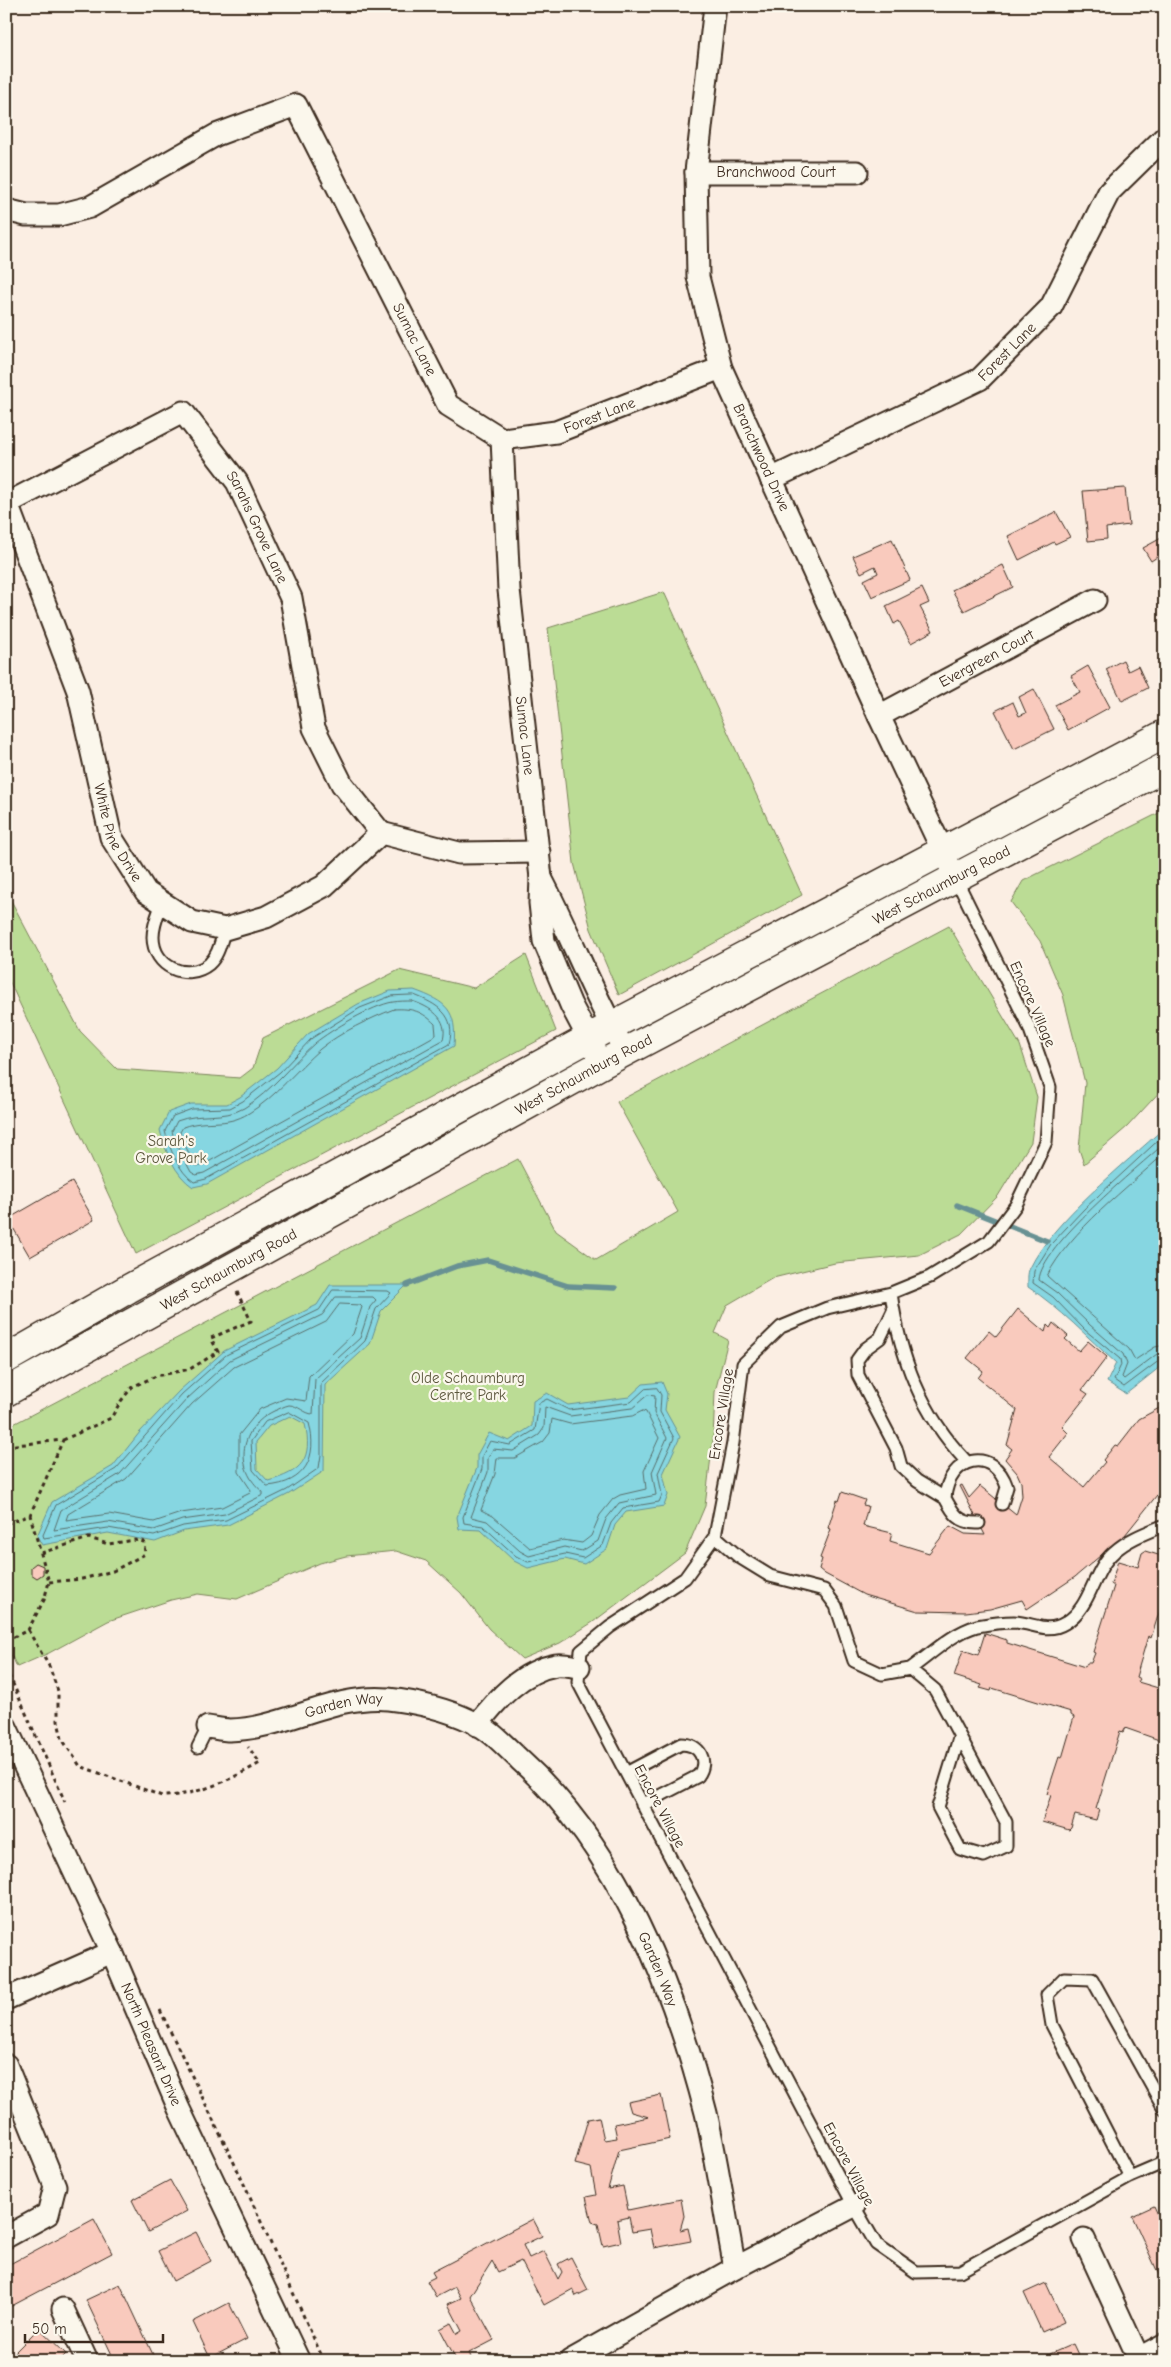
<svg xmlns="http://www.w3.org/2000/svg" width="1171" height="2367" font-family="'Comic Neue',sans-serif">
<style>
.green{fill:#bbdc95;stroke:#7b835a}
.water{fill:#86d6e1;stroke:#689193;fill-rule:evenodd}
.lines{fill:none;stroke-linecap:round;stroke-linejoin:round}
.shore{stroke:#596f6c;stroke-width:1}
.stream{stroke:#689193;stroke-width:5.5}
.building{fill:#f9cabd;stroke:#3b2a1e}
.lane-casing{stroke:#3b2a1e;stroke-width:15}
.street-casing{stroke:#3b2a1e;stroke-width:25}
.secondary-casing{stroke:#3b2a1e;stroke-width:31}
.path{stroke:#3b2a1e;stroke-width:3;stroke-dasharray:4 4;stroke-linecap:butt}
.lane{stroke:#fbf7ec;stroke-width:11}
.street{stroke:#fbf7ec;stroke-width:21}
.secondary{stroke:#fbf7ec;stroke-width:28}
.labels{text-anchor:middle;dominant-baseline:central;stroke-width:4.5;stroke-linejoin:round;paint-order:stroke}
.street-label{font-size:15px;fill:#3b2a1e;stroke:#fbf7ec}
.park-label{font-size:15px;fill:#5b563c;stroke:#fbf7ec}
</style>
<rect width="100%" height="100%" fill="#fbeee3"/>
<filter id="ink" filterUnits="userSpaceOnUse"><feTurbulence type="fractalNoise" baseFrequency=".02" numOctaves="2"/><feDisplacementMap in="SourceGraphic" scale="10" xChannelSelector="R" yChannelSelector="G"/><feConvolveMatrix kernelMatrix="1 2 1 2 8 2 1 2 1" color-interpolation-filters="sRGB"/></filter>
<g filter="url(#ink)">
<!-- green -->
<path class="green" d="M664,592L802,895L619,995L591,929L574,863L548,628Z
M1165,810V1086L1127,1127L1084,1164L1079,1149L1085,1083L1063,995L1040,941L1011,902L1023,881Z
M6,891L80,1031L117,1069L240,1078L253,1068L263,1038L399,970L474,988L526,955L556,1031L136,1254L6,974Z
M949,926L1020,1045L1037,1097L1031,1142L998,1196L961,1234L919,1255L835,1263L773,1278L727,1305L715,1333L728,1340L715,1392L713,1440L705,1506L685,1553L593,1622L560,1643L522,1659L489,1629L461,1593L426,1561L396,1551L346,1556L320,1563L237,1599L198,1594L171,1600L108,1621L49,1653L17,1667L6,1644V1428L518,1159L556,1231L596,1260L678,1212L617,1102Z"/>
<!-- water -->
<path class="water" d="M414,990C447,1002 457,1010 454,1046L207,1184L193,1187C175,1175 165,1151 160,1130L169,1112L191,1104H227L240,1097L277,1068L308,1034L358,1004L390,991Z
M1165,1127V1363L1126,1394L1107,1382L1116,1363C1087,1337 1060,1308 1028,1287C1028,1281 1027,1273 1030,1268C1053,1220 1124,1165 1165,1127Z
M330,1285H407L381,1311L370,1344L325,1385L324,1471L289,1494L228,1525L184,1531L155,1542L108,1533L42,1545L37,1536L52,1502L113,1466L140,1432L179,1391L224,1351L317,1305ZM290,1416L305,1424C313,1459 302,1472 268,1481L257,1469L256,1442L269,1426Z
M662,1382L667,1394L665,1410L680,1437L663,1474L668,1495L664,1506L626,1512L615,1525L607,1549L584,1564L565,1559L528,1568L514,1561L481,1530L459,1529L457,1517L477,1468V1455L489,1433L509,1441L532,1426L533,1401L547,1393L568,1405L629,1397L643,1384Z"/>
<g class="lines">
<!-- shore -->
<path class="shore" d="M414,995C437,1004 457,1015 449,1044L206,1179L194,1182C179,1172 169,1148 165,1131L173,1116L192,1109L230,1108L243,1101L280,1072L312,1038L360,1008L391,996Z
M412,1001C430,1007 449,1018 443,1040L204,1173L196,1175L191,1172L175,1142L172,1131L177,1121C200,1112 223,1120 244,1108C272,1091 291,1064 315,1043C331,1030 373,1005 393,1002C399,1001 406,1001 412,1001Z
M394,1009C412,1008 422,1011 435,1024L436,1035L201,1166H196L182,1140L180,1132L183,1127C207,1118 225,1128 249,1113C277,1096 296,1070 320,1049C341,1032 369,1019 394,1009Z
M1165,1134L1084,1209L1051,1244L1034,1271L1033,1283L1053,1297L1085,1330L1120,1359L1121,1365L1114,1380L1124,1387L1160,1360L1165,1359
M1165,1143C1138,1167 1041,1246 1039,1280L1057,1293L1090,1325L1123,1354L1127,1364L1122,1377L1124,1379L1157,1354L1165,1353
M1165,1153C1128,1187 1070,1231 1047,1276L1129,1349L1135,1360L1155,1347L1165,1345
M333,1290L388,1291L391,1293L376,1309L365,1341L321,1383V1455L319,1468L287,1490L226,1520L183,1526L154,1536L108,1528L44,1538L43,1535L56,1505L116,1469L182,1394L226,1355L319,1310Z
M336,1297H373L376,1300L370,1307L360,1338L315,1379L313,1414C305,1414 298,1405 289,1405C284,1406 279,1409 274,1411C240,1427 233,1468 263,1492V1495L225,1514L182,1520L154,1530L108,1522L54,1530L61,1510L120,1474L187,1399L230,1360L322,1315Z
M340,1304L360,1305L362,1307L353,1334L309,1376L306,1401L286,1398L260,1409L239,1435V1472L251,1490L250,1493L222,1507L181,1513L154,1522L109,1514L66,1520L68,1514L126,1479L192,1404L234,1367L326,1322Z
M657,1388L661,1395L660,1412L674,1438L658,1473L662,1495L659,1502L623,1508L611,1523L603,1545L583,1558L565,1554L528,1562L516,1556L483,1526L464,1523L463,1517L482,1469V1456L490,1441L510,1445L535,1430L539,1403L547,1399L569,1410L631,1402L645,1389Z
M648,1395L655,1396L654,1413L667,1438L652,1472L656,1495L619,1503L606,1519L598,1541L582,1551L564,1547L529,1556L520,1551L487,1521L471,1517L488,1472V1458L493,1449L513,1451L539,1435L544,1428L545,1407L570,1416L632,1408Z
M643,1411L646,1412L659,1438L644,1471L646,1489L620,1495L613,1499L600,1515L591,1536L582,1543L563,1540L530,1548L493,1516L481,1510L495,1474L497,1458H515L543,1442L550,1433L552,1419L570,1424L632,1416Z
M289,1412L309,1423C318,1457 306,1483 267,1486L253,1470L251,1441L265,1422Z"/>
<!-- stream -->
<path class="stream" d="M957,1205L1047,1241
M407,1285L457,1266L488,1260L568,1286L615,1288"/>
</g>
<!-- building -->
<path class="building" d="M1125,488L1129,525L1106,528L1107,539L1088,541L1083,491Z
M1056,512L1070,537L1055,544L1054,542L1019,560L1008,536Z
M1165,536V571L1157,557L1151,561L1143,548Z
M892,539L910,580L872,597L864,580L878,573L875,566L861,573L853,556Z
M1003,565L1013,587L964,611L952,590Z
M922,588L929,603L920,607L933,631L911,643L899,621L894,624L886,606Z
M1123,660L1128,671L1138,666L1148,688L1122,701L1106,669Z
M1088,666L1110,707L1068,730L1055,705L1080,692L1071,676Z
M1034,689L1054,729L1014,749L995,711L1013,702L1019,716L1026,713L1019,697Z
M72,1182L94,1220L30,1257L8,1219Z
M1018,1309L1045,1332L1047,1325L1050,1328L1053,1323L1068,1336L1065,1339L1079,1351L1088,1341L1107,1357L1082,1390L1088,1394L1062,1427L1068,1433L1049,1457L1084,1487L1105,1462L1103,1460L1115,1445L1118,1446L1139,1419L1165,1405V1485L1125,1535L1075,1577L1027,1609L1022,1600L990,1609L966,1612L918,1611L864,1595L825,1574L819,1569L822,1559L820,1558L831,1529L828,1528L837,1500L839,1501L842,1492L865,1500L863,1505L868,1506L863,1526L892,1533L890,1541L929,1553L950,1526L965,1534L985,1535L960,1486L962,1485L969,1498L980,1486L1016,1515L1022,1496L1021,1482L1017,1473L1005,1459L1012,1449L1007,1445L1017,1410L978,1378L983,1371L967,1358L989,1331L996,1337Z
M1145,1551L1165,1557V1594L1151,1638L1148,1636L1136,1677L1140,1679L1138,1682L1165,1690V1740L1162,1739V1741L1125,1728L1123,1732L1120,1731L1096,1809L1099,1810L1096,1820L1075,1815L1071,1828L1069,1830L1042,1822L1051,1795L1047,1794L1059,1757L1062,1758L1074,1717L1071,1715V1712L992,1688L991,1691L980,1688L982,1685L954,1676L963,1650L978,1655L985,1633L1007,1640V1643L1085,1667L1087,1663H1091L1095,1653L1093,1652L1114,1586L1111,1584L1118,1561L1138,1567L1142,1553Z
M36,1563L43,1566V1574L37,1578L31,1574V1567Z
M661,2095L670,2139L619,2150L608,2189L623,2186L628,2210L681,2199L684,2216L680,2230L688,2228L691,2241L654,2248L650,2229L632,2232L629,2217L617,2220L621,2242L603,2246L598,2224L592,2222L586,2197L596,2195L591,2168L575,2164L588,2119L599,2117L604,2140L617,2138L614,2124L649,2117L631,2112L628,2102Z
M170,2180L187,2211L148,2232L132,2200Z
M1154,2206L1165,2230V2275L1160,2277L1132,2216Z
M94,2219L112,2253L6,2309V2266Z
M533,2219L542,2236L523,2245L529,2258L544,2251L558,2279L562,2272L558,2264L571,2257L588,2290L576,2296L573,2289L544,2305L521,2261L498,2272L492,2261L470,2296L494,2340L469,2353L471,2357L465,2361H457L440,2329L451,2323L457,2334L462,2331L448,2304L461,2298L455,2287L436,2297L427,2281L435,2277L432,2272Z
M196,2232L211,2261L173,2281L158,2251Z
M1046,2283L1064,2322L1042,2332L1024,2293Z
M120,2284L156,2361H115L86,2300Z
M229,2303L247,2339L210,2358L193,2322Z
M39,2328L66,2354L59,2361H6Z
M1073,2344L1081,2361H1054L1050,2354Z"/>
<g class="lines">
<defs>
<path id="lane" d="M955,877L1029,1027L1050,1087L1046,1142L1016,1205L989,1241L930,1277L891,1293L827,1308L781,1327L743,1364L733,1443L715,1536L685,1578L610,1627L581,1651L578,1682L854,2206L876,2244L916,2272L960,2271L1130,2177L1165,2162
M162,903C158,914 153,925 153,937C153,967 187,982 209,964C219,955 221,940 225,929
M891,1293C900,1358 921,1413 966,1461
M893,1311L880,1338L865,1349L857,1360L858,1375L896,1448L901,1466L917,1481L945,1498
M979,1523C959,1524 953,1513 945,1498C948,1457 993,1445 1007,1487L1002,1504
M715,1536L739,1557L770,1576L824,1590L836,1606L854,1661L882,1674L910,1669L935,1690L1006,1822V1846L984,1856L960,1849L938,1807L959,1738
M910,1669C930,1655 952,1633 977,1626C988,1624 1003,1622 1014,1622C1034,1623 1047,1634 1065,1623C1092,1607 1092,1571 1114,1552C1128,1539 1148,1532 1165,1525
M198,1747L208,1727
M626,1773L681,1744C700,1744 709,1761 698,1776L642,1805
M1130,2177L1052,2025L1047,1995L1064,1978L1092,1979L1165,2110"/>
<g id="street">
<path id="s1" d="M715,6L696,172L698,277L721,368L879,716L955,877"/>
<path id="s2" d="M696,172H857"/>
<path id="s3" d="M6,210L26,215H59L90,207L216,135L296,105L448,405L502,439L509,590L541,878L540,903L544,941L571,1005L602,1064"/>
<path id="s4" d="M502,439L556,432L721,368"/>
<path id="s5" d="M771,479L980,379L1051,307L1109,192L1165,137"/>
<path id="s6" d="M6,501L78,691L111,837L146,892L192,922L225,929L266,917L324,886L381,833L459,853L539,852"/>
<path id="s7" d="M8,503L183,412L237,482L291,598L314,728L342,784L381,833"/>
<path id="s8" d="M879,716L1095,600"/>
<path d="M541,878C571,935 593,995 625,1051"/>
<path d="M477,1725C497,1699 522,1671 556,1665C563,1664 572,1666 579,1667"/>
<path id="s9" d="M6,1727L112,1952L179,2109L299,2361"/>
<path id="s10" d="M208,1727C215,1728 223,1730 230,1730C283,1729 332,1694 388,1699C415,1702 446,1709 471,1721C490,1729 505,1746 520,1760C618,1848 674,1988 706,2113C718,2164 725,2216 735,2268"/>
<path d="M6,1999L112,1952"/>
<path d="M6,2065L55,2186L48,2214L6,2237"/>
<path d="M1084,2239L1140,2361"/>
<path d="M63,2309L87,2361"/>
<path d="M1139,2358L1165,2344"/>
<path d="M570,2361L735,2268L854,2206"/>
</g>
<g id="secondary">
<path d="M6,1359L128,1289L611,1026L1165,734"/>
<path id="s11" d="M6,1392L602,1064L1165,767"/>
</g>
</defs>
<!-- lane casing -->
<use href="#lane" class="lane-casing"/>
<!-- street casing -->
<use href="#street" class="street-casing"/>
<!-- secondary casing -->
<use href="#secondary" class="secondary-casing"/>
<!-- path -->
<path class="path" d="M63,1440L111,1418L121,1401L132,1387L156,1376L190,1369L218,1352L211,1338L251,1321L237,1292
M6,1446L63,1440L30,1515L6,1524
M41,1553L89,1538L108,1544L135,1540L144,1542L145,1554L113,1571L82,1579L49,1582
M28,1630L49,1666L58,1691V1721L62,1739L80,1766L162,1796C197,1796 230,1780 260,1763L248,1747
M6,1641L28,1630L44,1600L49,1582L30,1515
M6,1668L65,1802
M160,2010L238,2171L324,2361"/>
<!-- lane -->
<use href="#lane" class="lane"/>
<!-- street -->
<use href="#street" class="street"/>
<!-- secondary -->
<use href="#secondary" class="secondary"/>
</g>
</g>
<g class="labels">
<!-- street labels -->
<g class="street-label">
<text stroke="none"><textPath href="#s2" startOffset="80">Branchwood Court</textPath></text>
<text stroke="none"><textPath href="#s3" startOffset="579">Sumac Lane</textPath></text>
<text stroke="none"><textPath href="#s5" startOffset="270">Forest Lane</textPath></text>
<text stroke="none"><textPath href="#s4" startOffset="101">Forest Lane</textPath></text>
<text stroke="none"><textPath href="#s1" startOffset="464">Branchwood Drive</textPath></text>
<text stroke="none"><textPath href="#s7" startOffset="335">Sarahs Grove Lane</textPath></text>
<text stroke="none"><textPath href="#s8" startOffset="122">Evergreen Court</textPath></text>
<text stroke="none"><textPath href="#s3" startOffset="1014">Sumac Lane</textPath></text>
<text stroke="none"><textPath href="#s6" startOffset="351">White Pine Drive</textPath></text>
<text stroke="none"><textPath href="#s11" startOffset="1064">West Schaumburg Road</textPath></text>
<text transform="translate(1033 1004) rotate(66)">Encore Village</text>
<text stroke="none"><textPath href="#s11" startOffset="659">West Schaumburg Road</textPath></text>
<text stroke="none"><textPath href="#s11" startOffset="254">West Schaumburg Road</textPath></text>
<text transform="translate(721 1414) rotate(-81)">Encore Village</text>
<text stroke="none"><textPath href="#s10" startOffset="139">Garden Way</textPath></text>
<text transform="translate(660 1806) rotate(62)">Encore Village</text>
<text stroke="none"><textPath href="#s10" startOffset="586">Garden Way</textPath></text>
<text stroke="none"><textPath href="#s9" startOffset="349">North Pleasant Drive</textPath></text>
<text transform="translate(849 2164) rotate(62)">Encore Village</text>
</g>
<!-- park labels -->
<g class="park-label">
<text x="171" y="1141">Sarah's<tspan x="171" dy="17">Grove Park</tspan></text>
<text x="468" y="1378">Olde Schaumburg<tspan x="468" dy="17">Centre Park</tspan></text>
</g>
</g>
<!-- margin -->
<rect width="1171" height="2367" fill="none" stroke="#fbf7ec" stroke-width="25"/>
<rect x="12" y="12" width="1146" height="2342" fill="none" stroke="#3b2a1e" stroke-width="2" filter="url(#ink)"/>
<!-- scale -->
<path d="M25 2334v8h138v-8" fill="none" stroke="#3b2a1e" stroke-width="2.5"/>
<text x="32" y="2334" font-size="15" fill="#3b2a1e" stroke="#fbf7ec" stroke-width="4" paint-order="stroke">50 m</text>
</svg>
